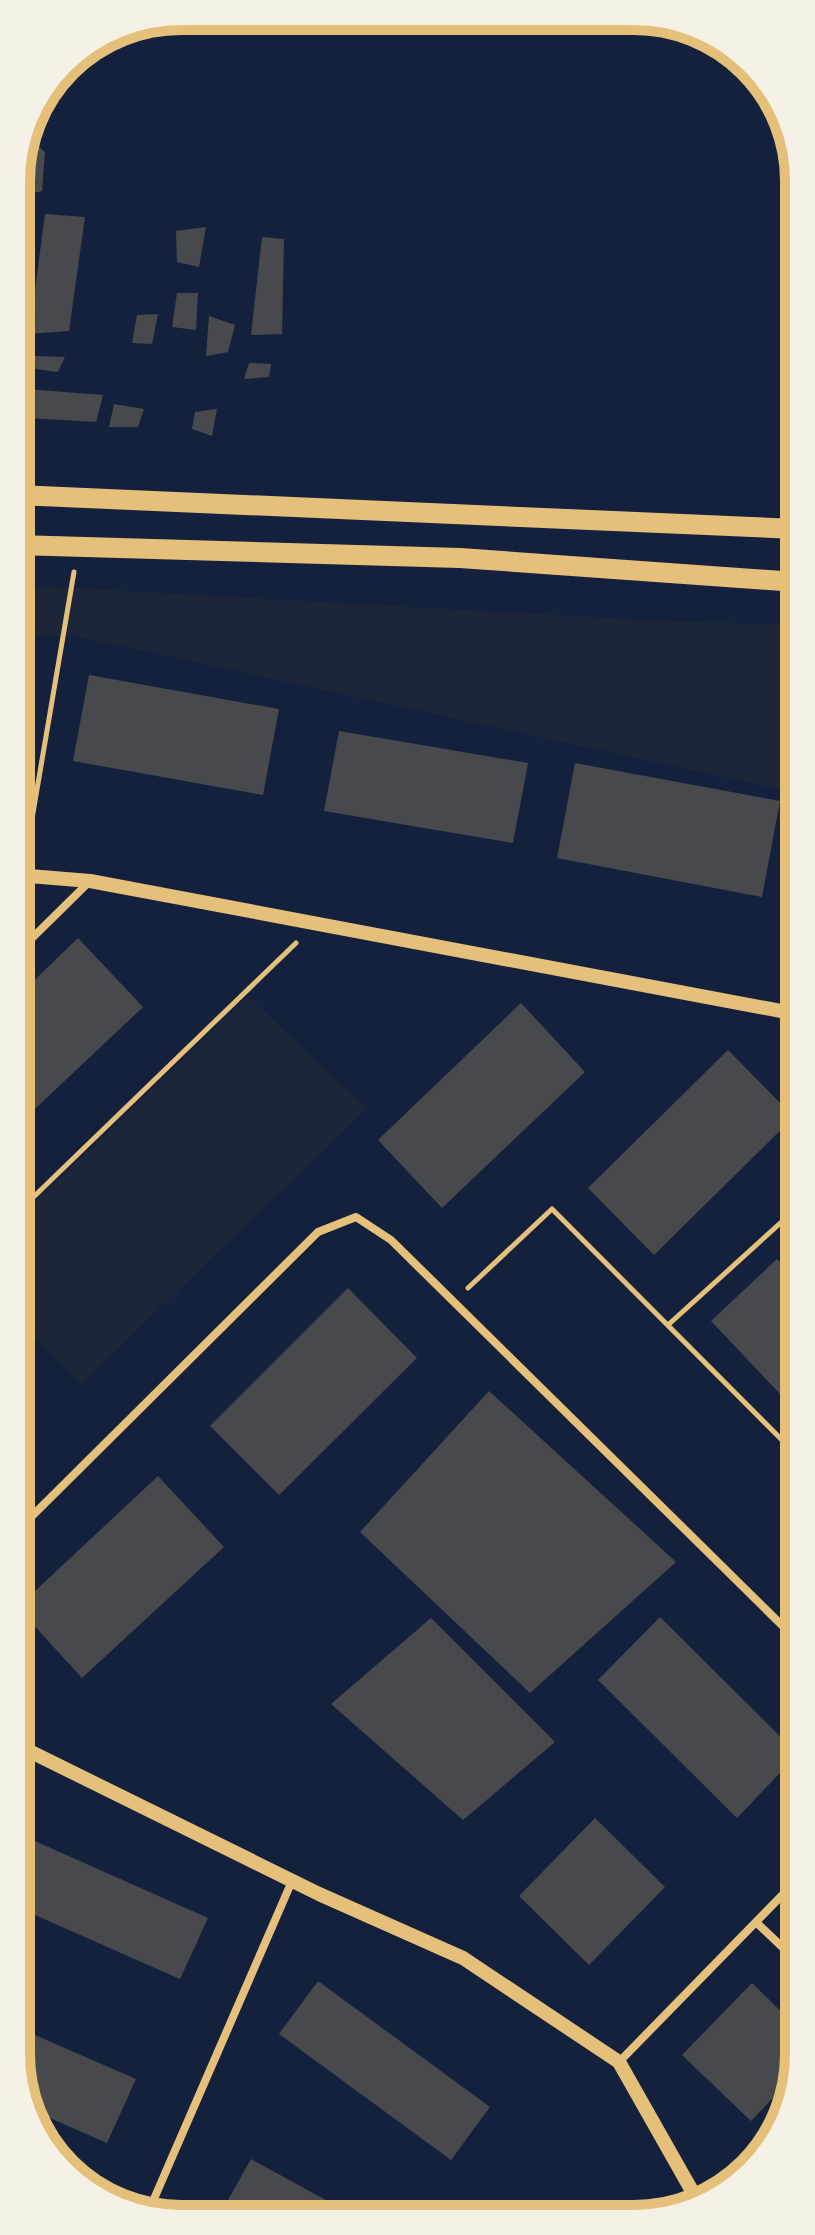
<svg xmlns="http://www.w3.org/2000/svg" width="815" height="2235" font-family="Lato,sans-serif">
<style>
.green{fill:#1d2539}
.building{fill:#48494c}
.lines{fill:none;stroke-linecap:round;stroke-linejoin:round}
.path{stroke:#e5c07b;stroke-width:5}
.minor{stroke:#e5c07b;stroke-width:8}
.tertiary{stroke:#e5c07b;stroke-width:14}
.primary{stroke:#e5c07b;stroke-width:20}
.rim{fill:none;stroke:#e5c07b;stroke-width:10}
</style>
<rect width="100%" height="100%" fill="#14213d"/>
<!-- green -->
<path class="green" d="M17,585L681,622L796,624L797,793L75,636L17,637Z
M248,996L367,1109L81,1384L18,1320V1219Z"/>
<!-- building -->
<path class="building" d="M26,135L45,152L42,191L16,197V170Z
M45,214L85,217L69,331L29,334Z
M206,227L199,267L177,262L176,231Z
M262,237L284,239L282,334L251,335Z
M177,293H198L196,330L172,327Z
M158,314L152,344L132,343L137,315Z
M209,316L235,325L228,352L206,356Z
M34,356L65,357L58,372L35,369Z
M249,363L271,364L269,377L244,379Z
M27,389L103,395L96,422L29,418Z
M114,404L144,409L138,427H109Z
M217,409L212,436L192,429L195,412Z
M89,675L279,709L263,795L73,761Z
M339,731L528,763L513,843L324,811Z
M575,763L780,801L762,897L557,858Z
M78,938L143,1007L18,1125V996Z
M521,1003L585,1072L442,1208L378,1140Z
M728,1050L794,1117L654,1255L588,1188Z
M777,1259L797,1280L798,1413L711,1321Z
M348,1288L417,1358L279,1495L210,1426Z
M489,1391L676,1562L530,1693L360,1532Z
M158,1476L224,1547L82,1678L19,1609V1606Z
M660,1617L798,1754L737,1818L598,1680Z
M431,1618L555,1742L463,1820L331,1704Z
M595,1818L665,1887L589,1965L519,1896Z
M19,1834L208,1918L180,1979L19,1908Z
M318,1981L490,2107L451,2160L279,2034Z
M752,1983L799,2029V2064L793,2077L751,2121L682,2055Z
M19,2028L136,2079L107,2143L32,2110L19,2087Z
M251,2159L346,2211L343,2216H219Z
M581,2206L587,2216H565Z"/>
<g class="lines">
<!-- path -->
<path class="path" d="M26,854L74,572
M18,1212L296,943
M468,1288L552,1209L798,1456
M668,1325L797,1208"/>
<!-- minor -->
<path class="minor" d="M18,952L90,881
M18,1530L318,1232L356,1217L391,1240L798,1641
M756,1922L799,1963
M619,2062L798,1879
M147,2215L292,1881"/>
<!-- tertiary -->
<path class="tertiary" d="M17,875L90,881L797,1014
M19,1746L319,1894L463,1958L619,2062L696,2198"/>
<!-- primary -->
<path class="primary" d="M17,495L796,529
M17,545L460,558L796,582"/>
</g>
<!-- crop -->
<path d="M0 0H815V2235H0ZM181 30H634A151 151 0 0 1 785 181V2054A151 151 0 0 1 634 2205H181A151 151 0 0 1 30 2054V181A151 151 0 0 1 181 30Z" fill="#f6f1e7" fill-rule="evenodd"/>
<path class="rim" d="M181 30H634A151 151 0 0 1 785 181V2054A151 151 0 0 1 634 2205H181A151 151 0 0 1 30 2054V181A151 151 0 0 1 181 30Z"/>
</svg>
